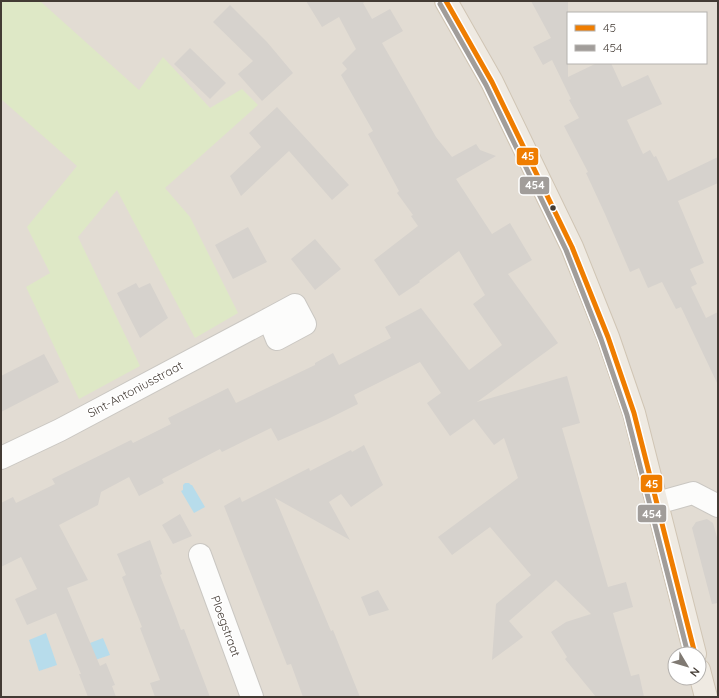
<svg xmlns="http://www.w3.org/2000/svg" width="719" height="698" font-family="Quicksand,sans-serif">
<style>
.residential{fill:#e2dcd3;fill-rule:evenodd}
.green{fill:#dee8c6}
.water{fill:#b7dceb}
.building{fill:#d6d2cd}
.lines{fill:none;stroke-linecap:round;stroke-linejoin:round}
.minor-casing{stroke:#cac7c2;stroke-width:24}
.major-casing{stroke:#d0c5b4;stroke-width:24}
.minor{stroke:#fcfcfb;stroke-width:22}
.major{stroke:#efeae2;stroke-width:22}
.bus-1-casing{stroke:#fff;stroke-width:8}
.bus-2-casing{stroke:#fff;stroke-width:8}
.bus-1{stroke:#ef7d00;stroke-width:5}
.bus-2{stroke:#a19d9a;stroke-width:5}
.bus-dot{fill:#433b34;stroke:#fff;stroke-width:1.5}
.labels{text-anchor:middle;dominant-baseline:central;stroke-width:3;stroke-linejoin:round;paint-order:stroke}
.street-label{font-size:12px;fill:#433b34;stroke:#fff}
.line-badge{stroke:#fff;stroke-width:1.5}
.badge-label{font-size:11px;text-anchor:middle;font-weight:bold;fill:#fff}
</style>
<rect width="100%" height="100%" fill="#eeebe6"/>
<!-- residential -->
<path class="residential" d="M1,1H718V697H1ZM568,13H706V63H568ZM675,654H699V678H675Z"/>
<!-- green -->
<path class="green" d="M1,1H40L139,90L163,57L210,108L242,89L258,105L165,188L190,217L238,313L195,338L117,190L78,237L140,366L79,399L26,287L50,273L27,227L77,166L1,99Z"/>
<!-- water -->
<path class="water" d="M185,483H189L191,485H192L205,507L194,513L181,491L183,490V485Z
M46,633L57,665L39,671L29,640Z
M103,638L110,655L83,664L77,648Z"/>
<!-- building -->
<path class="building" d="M306,1H366L363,3L372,19L390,9L403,31L382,43L436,137L452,157L476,144L480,150L496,156L456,179L492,234L510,223L532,260L508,274L558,343L477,402L567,376L580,423L562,428L608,587L626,582L633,607L613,613L631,676L639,674L644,697H596L565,659L567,657L551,632L566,622L591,614L556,580L509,621L523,637L492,660L496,604L531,575L490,527L452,555L438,537L518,478L504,438L494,445L474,419L450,436L427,403L441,393L420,362L354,395L358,404L328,419L278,441L271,428L222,452L220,449L162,479L164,483L139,496L129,477L101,492L98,505L59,525L88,580L67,588L100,666L106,663L115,685L112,686L116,697H88L79,674H81L56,613L27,625L15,599L37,589L21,557L1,567V503L13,497L16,503L55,484L52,479L131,440L133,443L171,424L168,418L228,388L236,403L315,365V363L333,353L339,365L391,338L385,327L421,308L469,370L502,345L473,304L485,295L459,251L419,281L420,282L399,296L374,260L418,226L411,216L413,215L397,193L399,191L368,134L373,131L341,75L347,69L342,63L356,49L339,17L322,27Z
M531,1H568V77L597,63H611L622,87L648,75L662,104L627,120L643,154L650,150L654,157L656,156L668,181L718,157V183L678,201L704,263L690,269L697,284L691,287L706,318L718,312V385L681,307L676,309L662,282L648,288L639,268L630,272L605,214L586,173L588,172L564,126L579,118L569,100L571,99L552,60L543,65L533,47L551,38Z
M230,5L267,42L293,73L262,101L238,74L253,61L213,22Z
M190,48L226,83L210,99L174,64Z
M277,107L349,185L332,200L289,151L241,196L230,176L261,147L249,133Z
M248,227L267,262L233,279L215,245Z
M315,239L341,269L315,290L291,259Z
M136,283L139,288L150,283L168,318L140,338L117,293Z
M44,354L59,382L1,412V376Z
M364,445L383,485L351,507L341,494L329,502L350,540L275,498L331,631L333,630L360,697H303L291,664L287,665L224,506L240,497L242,502L309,468L310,471L351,450L352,452Z
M180,514L192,536L173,544L162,525Z
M707,519L713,523L718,541V603L712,604L692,528L696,522Z
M150,540L162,574L160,575L174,611L181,630L184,629L210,697H155L150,683L160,680L140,628L142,627L122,577L126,575L117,554Z
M378,590L389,610L369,616L361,597Z"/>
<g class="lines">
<defs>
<path id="minor" d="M1,458L60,430L269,319L295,305L305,324L277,339L269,319
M657,503L693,493L718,506
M200,555L252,697"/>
<path id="major" d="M446,1L492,82L572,247L608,337L634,413L695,654
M699,670L706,697"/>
</defs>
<!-- minor casing -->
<use href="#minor" class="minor-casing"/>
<!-- major casing -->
<use href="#major" class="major-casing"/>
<!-- minor -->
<use href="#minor" class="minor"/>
<!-- major -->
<use href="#major" class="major"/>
<defs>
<path id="bus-1" d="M446,1L492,82L572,247L608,337L634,413L695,654"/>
<path id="bus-2" d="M440,4L486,85L566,250L601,339L627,415L688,654"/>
</defs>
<!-- bus-1 casing -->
<use href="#bus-1" class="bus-1-casing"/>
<!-- bus-2 casing -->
<use href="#bus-2" class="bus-2-casing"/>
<!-- bus-1 -->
<use href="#bus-1" class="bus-1"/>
<!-- bus-2 -->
<use href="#bus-2" class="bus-2"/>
</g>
<!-- markers -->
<circle class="bus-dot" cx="553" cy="208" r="3.5"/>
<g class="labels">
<!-- street labels -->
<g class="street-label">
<text transform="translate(135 389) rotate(-28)">Sint-Antoniusstraat</text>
<text transform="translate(226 626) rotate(70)">Ploegstraat</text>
</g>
</g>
<g class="line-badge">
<rect x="516" y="147" width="23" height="19" rx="4" fill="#ef7d00"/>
<rect x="519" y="176" width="31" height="19" rx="4" fill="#a19d9a"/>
<rect x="640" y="474" width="23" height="19" rx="4" fill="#ef7d00"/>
<rect x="637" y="504" width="30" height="19" rx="4" fill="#a19d9a"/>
</g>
<g class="badge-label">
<text x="528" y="160">45</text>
<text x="535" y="189">454</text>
<text x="652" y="488">45</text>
<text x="652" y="518">454</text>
</g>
<!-- border -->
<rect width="719" height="698" fill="none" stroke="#433b34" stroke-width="4"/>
<!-- legend -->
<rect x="567" y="12" width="140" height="52" fill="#ffffff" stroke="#b4b1ae"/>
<rect x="575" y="25" width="20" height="6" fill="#ef7d00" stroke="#b4b1ae"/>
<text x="603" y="32" font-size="12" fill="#433b34">45</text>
<rect x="575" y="45" width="20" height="6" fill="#a19d9a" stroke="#b4b1ae"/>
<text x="603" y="52" font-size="12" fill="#433b34">454</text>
<!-- north arrow -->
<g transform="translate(687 666) rotate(128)"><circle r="19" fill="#ffffff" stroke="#b4b1ae"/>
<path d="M0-3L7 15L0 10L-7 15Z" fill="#7f7972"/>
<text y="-6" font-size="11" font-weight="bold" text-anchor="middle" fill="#433b34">N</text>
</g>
</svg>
